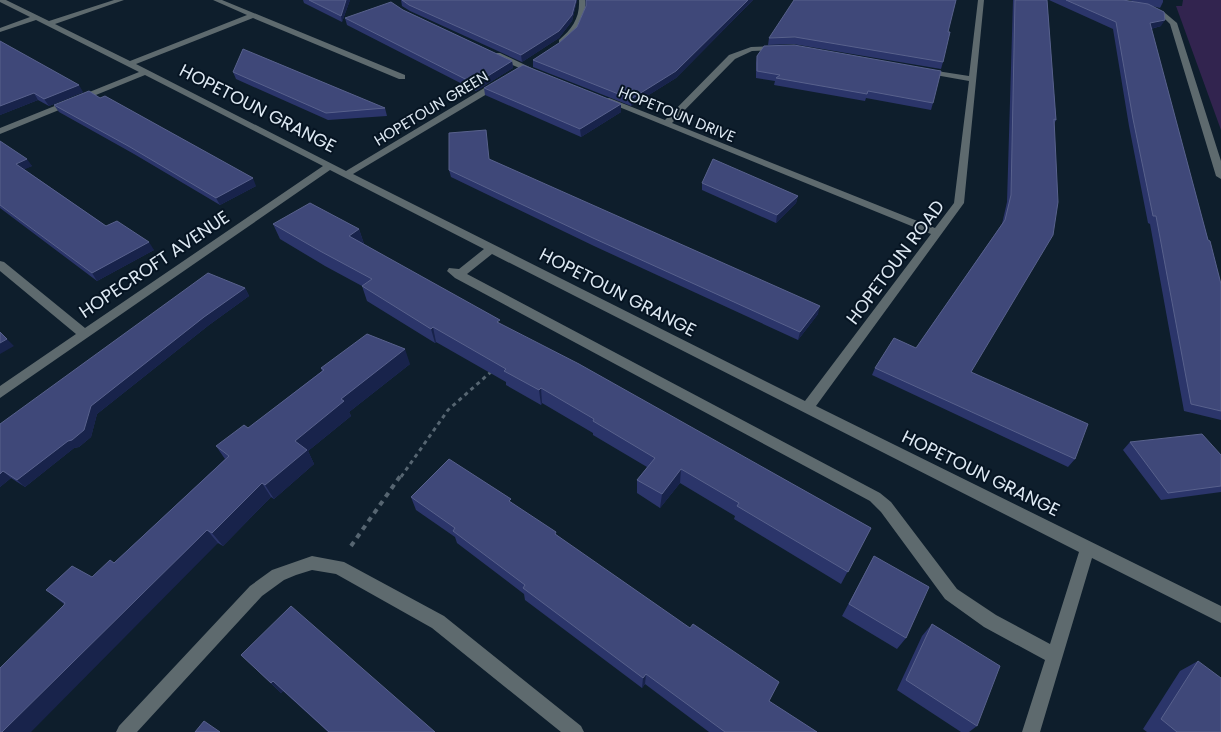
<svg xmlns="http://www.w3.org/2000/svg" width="1221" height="732" font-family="Poppins,sans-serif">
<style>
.green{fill:#32244f}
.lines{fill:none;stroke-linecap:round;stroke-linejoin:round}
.path-far1{stroke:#566571;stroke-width:3;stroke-dasharray:4 4;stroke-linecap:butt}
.path{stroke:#566571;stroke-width:4;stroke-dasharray:5 5;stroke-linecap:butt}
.minor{fill:#5e6a6e;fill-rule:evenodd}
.wall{fill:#2b356a}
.shaded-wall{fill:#18234b}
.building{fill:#3f4879;stroke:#58618c}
.labels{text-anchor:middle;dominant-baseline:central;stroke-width:4;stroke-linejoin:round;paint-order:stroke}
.far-street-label{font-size:15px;fill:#dee9f3;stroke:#061422}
.street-label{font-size:18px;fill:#dee9f3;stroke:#061422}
</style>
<rect width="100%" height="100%" fill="#0e1e2c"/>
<!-- green -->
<path class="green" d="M1183,0H1221V130L1176,6H1182Z"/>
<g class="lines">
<!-- path-far1 -->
<path class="path-far1" d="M401,477L448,410L492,371"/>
<!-- path -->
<path class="path" d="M351,546L401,475"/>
<!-- minor -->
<path class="minor" d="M0,0H6L49,21L114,0H124L55,24L130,61L247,15L213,0H222L405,75V79H399L253,18L136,64L346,171L496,81H502V85L353,174L805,401L931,234L602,100L609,98L665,120L729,55L751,47L782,46V50L752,51L735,59L672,123L935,228L954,203L969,81L924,73L920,71L924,69L969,76L978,0H984L964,203L816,406L1221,606V623L1092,558L1040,732H1022L1045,660L984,627L945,599L881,512L870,501L455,278L447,271L449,268L459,269L484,249L330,170L0,398V386L76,334L0,271V261L4,262L85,328L323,166L145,75L0,134V128L139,72L36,20L0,32V28L30,17L0,2ZM492,254L1079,552L1050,644L996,615L957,589L891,502L880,493L467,274Z
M579,0H585C587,19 578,31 565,44H559V40C572,29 580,18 579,0Z
M1150,7L1164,12L1177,23L1221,161V179L1216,176L1170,24L1160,14L1148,10L1147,9Z
M494,53H500L540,72L533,74L494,57Z
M312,556L344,562L444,616L581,726L584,732H561L432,628L336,574L312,570L296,575L284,580L262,596L137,732H116L119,726L250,586L272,570Z"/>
</g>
<!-- wall -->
<path class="wall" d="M303,0H350L342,22L304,3Z
M401,0H577L572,21L559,38L522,62L410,11L402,6Z
M586,0H753L676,78L631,106L533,67V60L559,43L577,27L586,6Z
M1013,0H1047L1056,120L1054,124L971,372L1075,459L1068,467L872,375L875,368L916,348L1002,224L1007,202Z
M1049,0H1123L1139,3L1129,0H1163V2L1160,8L1152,6L1161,26L1151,29L1208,240L1221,284V420L1184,411L1150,224L1148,223L1129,126L1113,29Z
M403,10L512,61L513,68L476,91L347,25L345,18Z
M948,32L943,62L941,69L793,44L768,45L769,38Z
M0,41L83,92L49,106L38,100L0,115Z
M757,56L933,103L931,110L866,98L865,101L774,85L775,81L756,78V63Z
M233,72L385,108L387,116L328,120L236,79Z
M484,88L621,104V112L581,137L485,95Z
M54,105L256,186L220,205L134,154L59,112Z
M0,141L32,166L24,169L106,226L154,250L97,281L0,208Z
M489,159L818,314L798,340L594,246L451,177L449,170Z
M702,183L798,196L796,203L776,223L702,190Z
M273,224L359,229L364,244L500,324L871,528L841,584L734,519L735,516L680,483L660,508L637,493V480L647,467L593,435V433L542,403L541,405L506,385V382L436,342L435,343L367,301L362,286L325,266L280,239Z
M245,288L249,296L209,325L97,414L91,437L79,447L74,448L25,487L11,478L0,487V424Z
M410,364L349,412L351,416L308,451L314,464L274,499L271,497L223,546L218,543L64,605V604L46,590L92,577L114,563L225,459L216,446L248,428L322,371L321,368Z
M1130,442L1221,455V492L1161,500L1123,450Z
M411,497L511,502L557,535L769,701L817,732H709L645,684L642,688L525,600L524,594L457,543L455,537L416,510Z
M874,556L906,638L897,649L842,616Z
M932,624L977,726L969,732H961L897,690L922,636Z
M241,655L435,732H328L283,691L281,693Z
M1198,661L1221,732H1147L1143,729L1180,671Z"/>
<!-- shaded-wall -->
<path class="shaded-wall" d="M346,0H350L342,22L341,16Z
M576,0H577L572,21L559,38L522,62L521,55Z
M748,0H753L676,78L631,106V99Z
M1165,20L1161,26L1146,30L1150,23Z
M512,61L513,68L476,91L475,84Z
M79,85L83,92L49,106L44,99Z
M34,93L38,100L0,115V106Z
M621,104V112L581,137L580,129Z
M27,159L32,166L21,171L16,164Z
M253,178L256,186L220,205L216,198Z
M798,196L796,203L776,223L777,215Z
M359,229L364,244L349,236Z
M149,242L154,250L97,281L92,273Z
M245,288L249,296L209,325L97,414L91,437L79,447L74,448L25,487L17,480L68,441L91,406L204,317Z
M820,306L818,314L798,340L800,332Z
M433,327L436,342L435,343L431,329Z
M7,339L14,346L0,354V343Z
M405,349L410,364L349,412L351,416L308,451L314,464L274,499L265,485L295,441L341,399Z
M541,388L542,403L541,405L539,390Z
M681,469L680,483L660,508L662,494Z
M3,471L11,478L0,487V474Z
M262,483L271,497L223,546L212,533Z
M207,530L218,543L31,732H2Z
M646,674L645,684L642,688L643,678Z
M273,681L283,691L281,693L271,683Z"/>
<!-- building -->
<path class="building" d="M309,0H346L341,16Z
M402,0H576L572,15L559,31L521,55L409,5Z
M586,0H748L676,71L631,99L533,60L559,43L577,27L586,6Z
M794,0H956L948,32H950L943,62L795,37L769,38Z
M1015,0H1047L1056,120L1054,119L1058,202L1053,235L971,372L1088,424L1075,459L875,368L894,338L916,348L1005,220L1011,195Z
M1066,0H1123L1148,4L1164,12L1165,20L1150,23L1208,240L1210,241L1221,284V411L1191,404L1156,216H1153L1133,119L1116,22Z
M391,2L403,10L512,61L475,84L345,18Z
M0,41L79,85L44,99L34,93L0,106Z
M794,45L941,71L933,103L868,91L867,94L776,78L780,75L757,71V56L764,46Z
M243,49L385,108L326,113L233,72Z
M523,65L621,104L580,129L484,88Z
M89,91L100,98L105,96L253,178L216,198L130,147L54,105Z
M486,130L489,159L820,306L800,332L593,238L449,170V133Z
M0,141L27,159L16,164L106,226L117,221L149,242L92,273L0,205Z
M713,159L798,196L777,215L702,183Z
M310,203L359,229L349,236L500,320L497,322L579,364L871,528L848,572L737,506L739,503L681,469L662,494L637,480L655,458L593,421L594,419L541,388L539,390L504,371L506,369L433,327L431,329L362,286L372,279L320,251L273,224Z
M208,273L245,288L204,317L91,406L84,430L72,440L68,441L17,480L3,471L0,474V424Z
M0,332L7,339L0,343Z
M367,334L405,349L341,399L344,401L295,441L307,450L265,485L262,483L212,533L207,530L2,732H0V668L64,605L65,603L46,590L72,566L92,577L110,560L114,563L229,456L216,446L244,425L248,428L324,370L321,368Z
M1202,434L1221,455V486L1168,493L1130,442Z
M449,459L511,499L509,501L556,532L555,534L690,628L693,624L779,682L769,701L817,732H725L646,674L643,678L523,588L525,585L453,531L455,528L411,497Z
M874,556L929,587L906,638L849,604Z
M291,606L435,732H329L273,681L271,683L241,655Z
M932,624L1000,666L977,726L906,680Z
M1198,661L1221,678V732H1177L1161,719Z
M204,721L220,732H195Z"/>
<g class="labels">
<!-- far-street labels -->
<g class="far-street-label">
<text transform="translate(431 108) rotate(-31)">HOPETOUN GREEN</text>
<text transform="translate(677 114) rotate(22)">HOPETOUN DRIVE</text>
</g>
<!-- street labels -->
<g class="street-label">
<text transform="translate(258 108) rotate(27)">HOPETOUN GRANGE</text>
<text transform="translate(895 262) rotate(-53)">HOPETOUN ROAD</text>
<text transform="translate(154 264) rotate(-34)">HOPECROFT AVENUE</text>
<text transform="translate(618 292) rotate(27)">HOPETOUN GRANGE</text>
<text transform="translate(981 473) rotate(26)">HOPETOUN GRANGE</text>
</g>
</g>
</svg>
